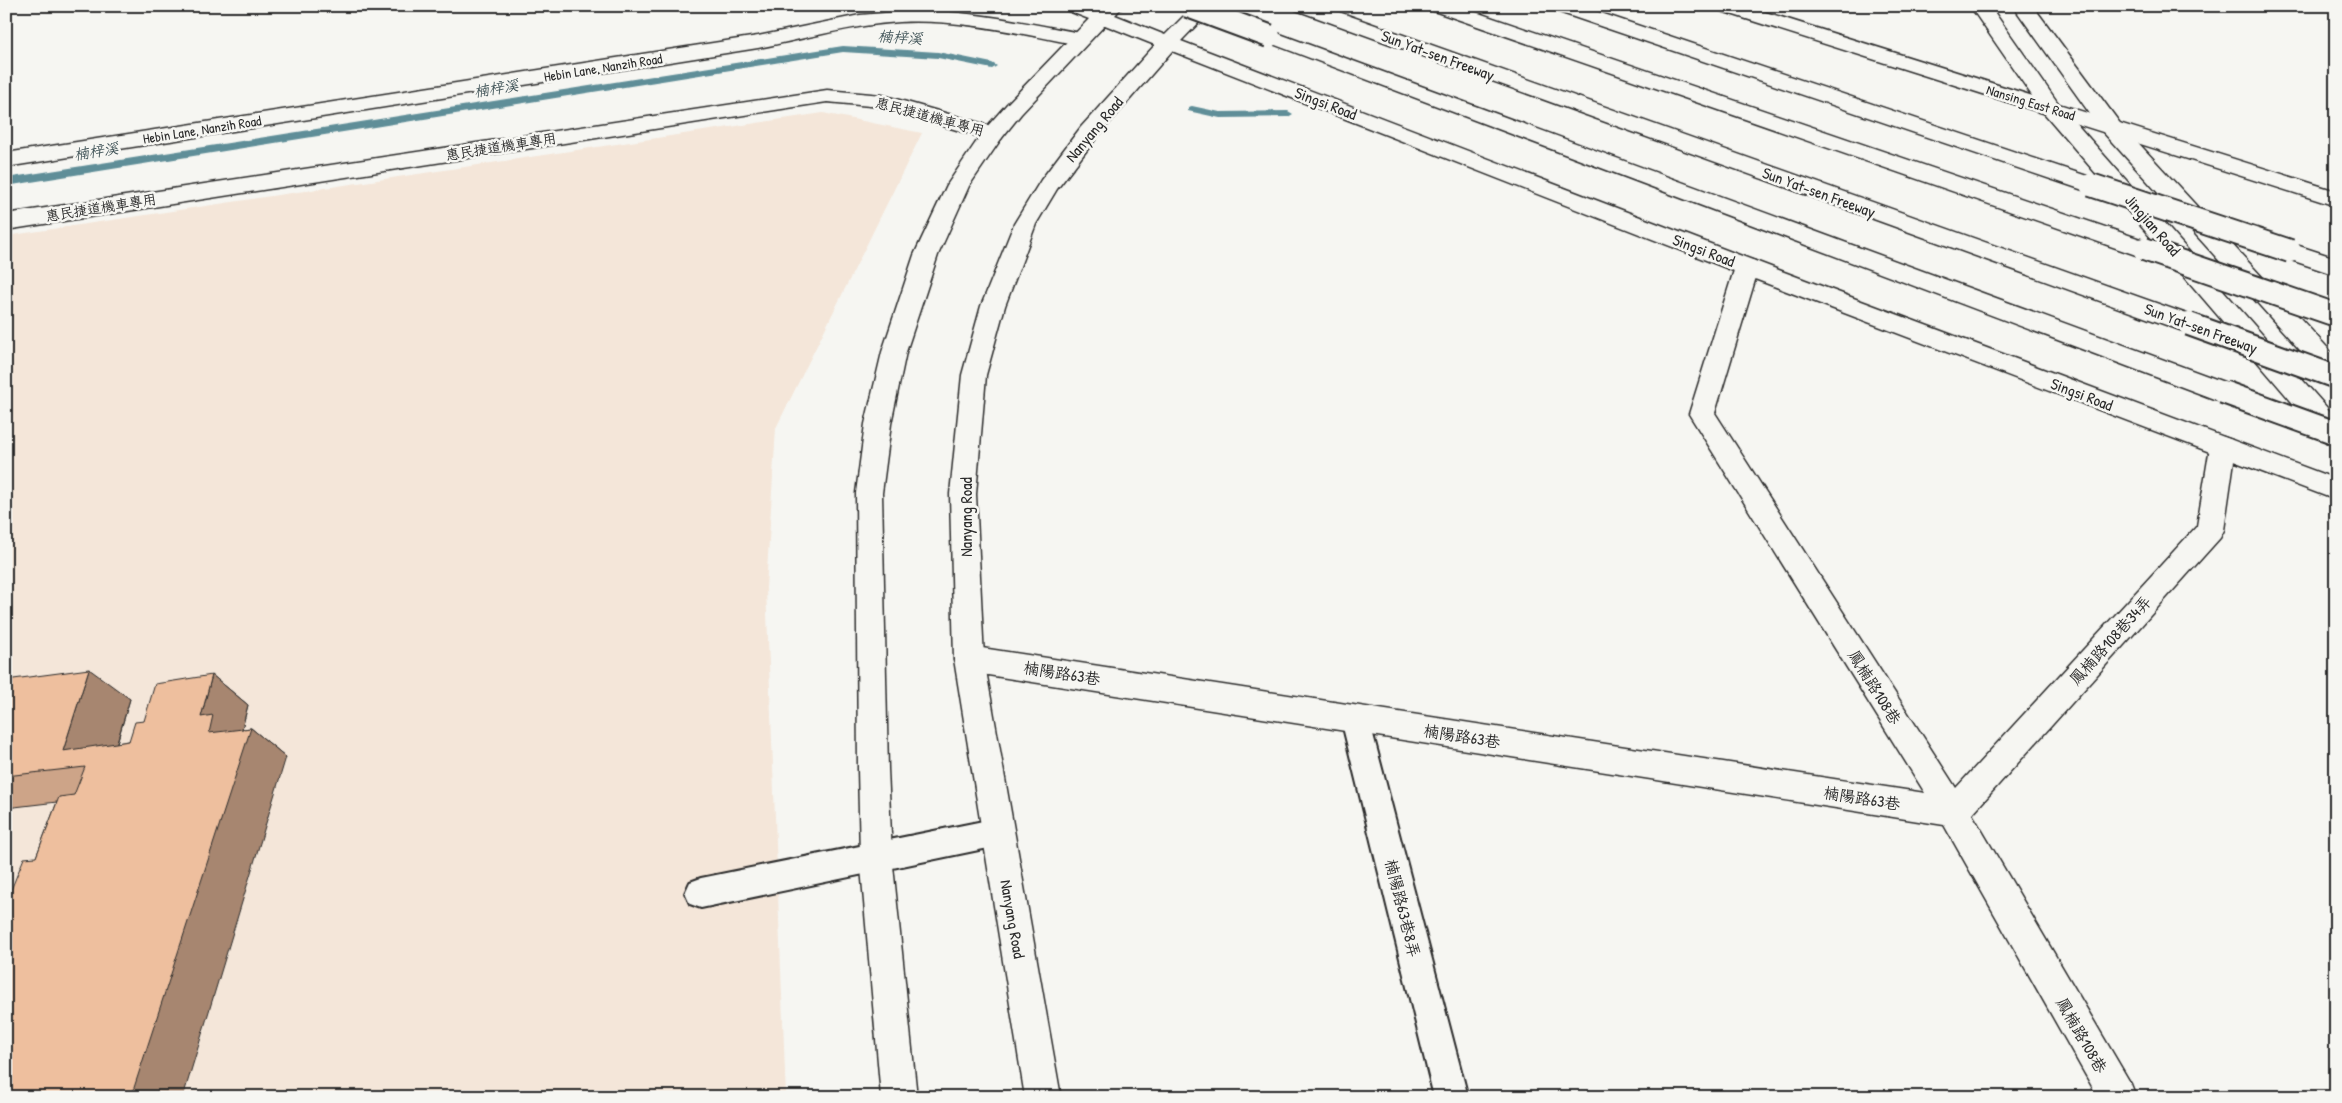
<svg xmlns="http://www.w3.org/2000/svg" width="2342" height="1103" font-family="'Patrick Hand','LXGW WenKai TC',sans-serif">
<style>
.built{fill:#f4e6d9}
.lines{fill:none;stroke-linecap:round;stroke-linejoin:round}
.stream{fill:#5f8e98;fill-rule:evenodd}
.lane-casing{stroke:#2b2b2b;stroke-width:4}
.street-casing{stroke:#2b2b2b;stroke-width:3}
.secondary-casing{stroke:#2b2b2b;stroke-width:3}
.highway-casing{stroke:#2b2b2b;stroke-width:3}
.lane{fill:#f6f6f2;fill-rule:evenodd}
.street{fill:#f6f6f2;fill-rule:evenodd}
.secondary{fill:#f6f6f2;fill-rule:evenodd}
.highway{fill:#f6f6f2;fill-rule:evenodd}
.highway-bridge-casing{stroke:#2b2b2b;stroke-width:26;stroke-linecap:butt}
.highway-bridge{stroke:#f6f6f2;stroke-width:22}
.wall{fill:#cda488;stroke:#2b2b2b}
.shaded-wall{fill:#a7866f;stroke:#2b2b2b}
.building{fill:#eebf9e;stroke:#2b2b2b}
.labels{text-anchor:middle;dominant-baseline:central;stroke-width:5;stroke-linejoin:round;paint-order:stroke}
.far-street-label{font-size:14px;fill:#2b2b2b;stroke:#f6f6f2}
.far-water-label{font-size:15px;font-style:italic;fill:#415458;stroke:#f6f6f2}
.street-label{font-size:16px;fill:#2b2b2b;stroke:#f6f6f2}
</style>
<rect width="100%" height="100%" fill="#f6f6f2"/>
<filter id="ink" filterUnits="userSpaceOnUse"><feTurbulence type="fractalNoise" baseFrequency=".02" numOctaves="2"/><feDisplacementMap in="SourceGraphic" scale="10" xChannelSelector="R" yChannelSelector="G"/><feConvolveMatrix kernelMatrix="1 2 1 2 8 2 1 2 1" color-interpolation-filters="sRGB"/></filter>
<g filter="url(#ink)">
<!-- built -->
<path class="built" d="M823,113L922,133L776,428L766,588L786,1097H6V236Z"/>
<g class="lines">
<!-- stream -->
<path class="stream" d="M843,46L938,52L992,63L997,66L992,69L938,58L843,52L6,186V178Z
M1192,106L1220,112L1288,111L1293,114L1288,117L1220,118L1188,111V107Z"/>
<defs>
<path id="lane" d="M1355,706L1365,710L1369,719L1468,1097H1434L1341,719L1345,710Z
M998,818L1009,822L1013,832L1009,842L998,846L701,908L690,904L685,893L690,882L701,878Z"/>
<path id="street" d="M1970,6H1990L2058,103L2336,418V446L2327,443L2044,113Z
M2013,6H2033L2119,122L2336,357V382L2327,380L2103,132Z
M921,10C975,12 1027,23 1080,33L1087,35L1090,39L1087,43L1080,45C1021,34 961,19 900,22C852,25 805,39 758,48L6,167V153L758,36L860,15Z
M827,90L882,95L1001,129L1004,134L1001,139L993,141L881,107L827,102L6,230V214Z
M1747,259L1755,261L1759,267L1715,413L1956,788L2197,526L2210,447L2214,440L2223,437L2232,440L2236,447L2224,530L2220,538L1972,814L2131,1084L2136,1097H2098L1944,825L969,672L959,668L954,659L959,650L969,646L1925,793L1689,414L1735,267L1739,261Z"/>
<path id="secondary" d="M1063,6H1091L1099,9L1102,6H1123L1115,15L1165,35L1194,6H1215L1181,41L1755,261L2336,479V500L1739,273L1172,51L1097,137L1057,189L1036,224L1005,306L986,375L976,494L984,659L1061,1097H1025L954,659L950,494L962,375L981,306L1014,224L1041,180L1081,127L1155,45L1105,25L1021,114L1001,139L969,186L938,255L906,352L891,424L882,493L888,769L892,856L917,1097H881L860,856L858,769L856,493L865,424L882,352L914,255L947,185L985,129L1007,104L1089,19L1066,10Z
M1715,6H1746L2336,191V206L1718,10Z"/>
<path id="highway" d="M1293,6H1322L2198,318L2201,324L2198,330L2189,333L2180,330L1296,10Z
M1428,6H1458L2152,243L2156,249L2152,255L2144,257L2136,255L1431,10Z
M1550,6H1580L2099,180L2102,185L2099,190L2091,192L2083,190L1553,10Z
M1269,30L2232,385L2236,392L2232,399L2223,401L2214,399L1262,40L1259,36L1262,32Z
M2290,243L2336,258V275L2282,257L2278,251L2282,245Z"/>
</defs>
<!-- lane casing -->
<use href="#lane" class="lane-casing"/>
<!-- street casing -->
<use href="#street" class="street-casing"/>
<!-- secondary casing -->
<use href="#secondary" class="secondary-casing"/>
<!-- highway casing -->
<use href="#highway" class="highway-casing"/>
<!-- lane -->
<use href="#lane" class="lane"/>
<!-- street -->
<use href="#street" class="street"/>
<!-- secondary -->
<use href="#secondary" class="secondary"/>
<!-- highway -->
<use href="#highway" class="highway"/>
<defs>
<path id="highway-bridge" d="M1188,6L1269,36
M2091,185L2290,251
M2144,249L2336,315
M2189,324L2336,377
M2223,392L2336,433"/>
</defs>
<!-- highway-bridge casing -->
<use href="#highway-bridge" class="highway-bridge-casing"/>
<!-- highway-bridge -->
<use href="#highway-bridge" class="highway-bridge"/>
</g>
<!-- wall -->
<path class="wall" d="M212,675L248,705L242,729L251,728L286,757L36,857L57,802L6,808V680L130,699L117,743L129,741L144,721Z"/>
<!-- shaded-wall -->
<path class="shaded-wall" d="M89,669L130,699L106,778L63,751Z
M212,675L248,705L240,736L251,728L286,757L183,1097H131L209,733L201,717Z"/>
<!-- building -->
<path class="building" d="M89,669L63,751L129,741L135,722L144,721L155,684L212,675L201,717L213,715L209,733L251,728L131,1097H6V902L24,858L36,857L59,797L74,795L85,767L6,776V680Z"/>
</g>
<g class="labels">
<!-- far-street labels -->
<g class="far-street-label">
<text transform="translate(603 67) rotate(-9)">Hebin Lane, Nanzih Road</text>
<text transform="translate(2031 102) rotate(17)">Nansing East Road</text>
<text transform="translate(930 116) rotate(15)">惠民捷道機車專用</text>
<text transform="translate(202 129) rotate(-9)">Hebin Lane, Nanzih Road</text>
<text transform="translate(501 146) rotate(-9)">惠民捷道機車專用</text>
<text transform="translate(101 207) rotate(-9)">惠民捷道機車專用</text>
</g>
<!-- far-water labels -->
<g class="far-water-label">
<text transform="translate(900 37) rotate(4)">楠梓溪</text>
<text transform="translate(496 88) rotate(-9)">楠梓溪</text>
<text transform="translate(96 151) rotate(-9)">楠梓溪</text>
</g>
<!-- street labels -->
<g class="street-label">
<text transform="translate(1438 55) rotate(20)">Sun Yat-sen Freeway</text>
<text transform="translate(1326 103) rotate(21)">Singsi Road</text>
<text transform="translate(1094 129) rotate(-50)">Nanyang Road</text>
<text transform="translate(1819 192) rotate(20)">Sun Yat-sen Freeway</text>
<text transform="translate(2153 225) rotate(49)">Jingjian Road</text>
<text transform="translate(1704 250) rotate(21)">Singsi Road</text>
<text transform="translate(2201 328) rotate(20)">Sun Yat-sen Freeway</text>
<text transform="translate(2082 394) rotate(21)">Singsi Road</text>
<text transform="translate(966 517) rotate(-90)">Nanyang Road</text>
<text transform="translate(2110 640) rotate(-48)">鳳楠路108巷34弄</text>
<text transform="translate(1062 673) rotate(9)">楠陽路63巷</text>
<text transform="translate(1875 687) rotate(58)">鳳楠路108巷</text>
<text transform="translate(1462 736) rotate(9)">楠陽路63巷</text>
<text transform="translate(1862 798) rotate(9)">楠陽路63巷</text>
<text transform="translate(1403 908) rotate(76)">楠陽路63巷8弄</text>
<text transform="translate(1013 919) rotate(80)">Nanyang Road</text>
<text transform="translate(2082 1035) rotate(60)">鳳楠路108巷</text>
</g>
</g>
<!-- margin -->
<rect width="2342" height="1103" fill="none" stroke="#f6f6f2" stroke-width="25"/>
<rect x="12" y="12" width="2317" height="1078" fill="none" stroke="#2b2b2b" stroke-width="2" filter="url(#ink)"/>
</svg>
